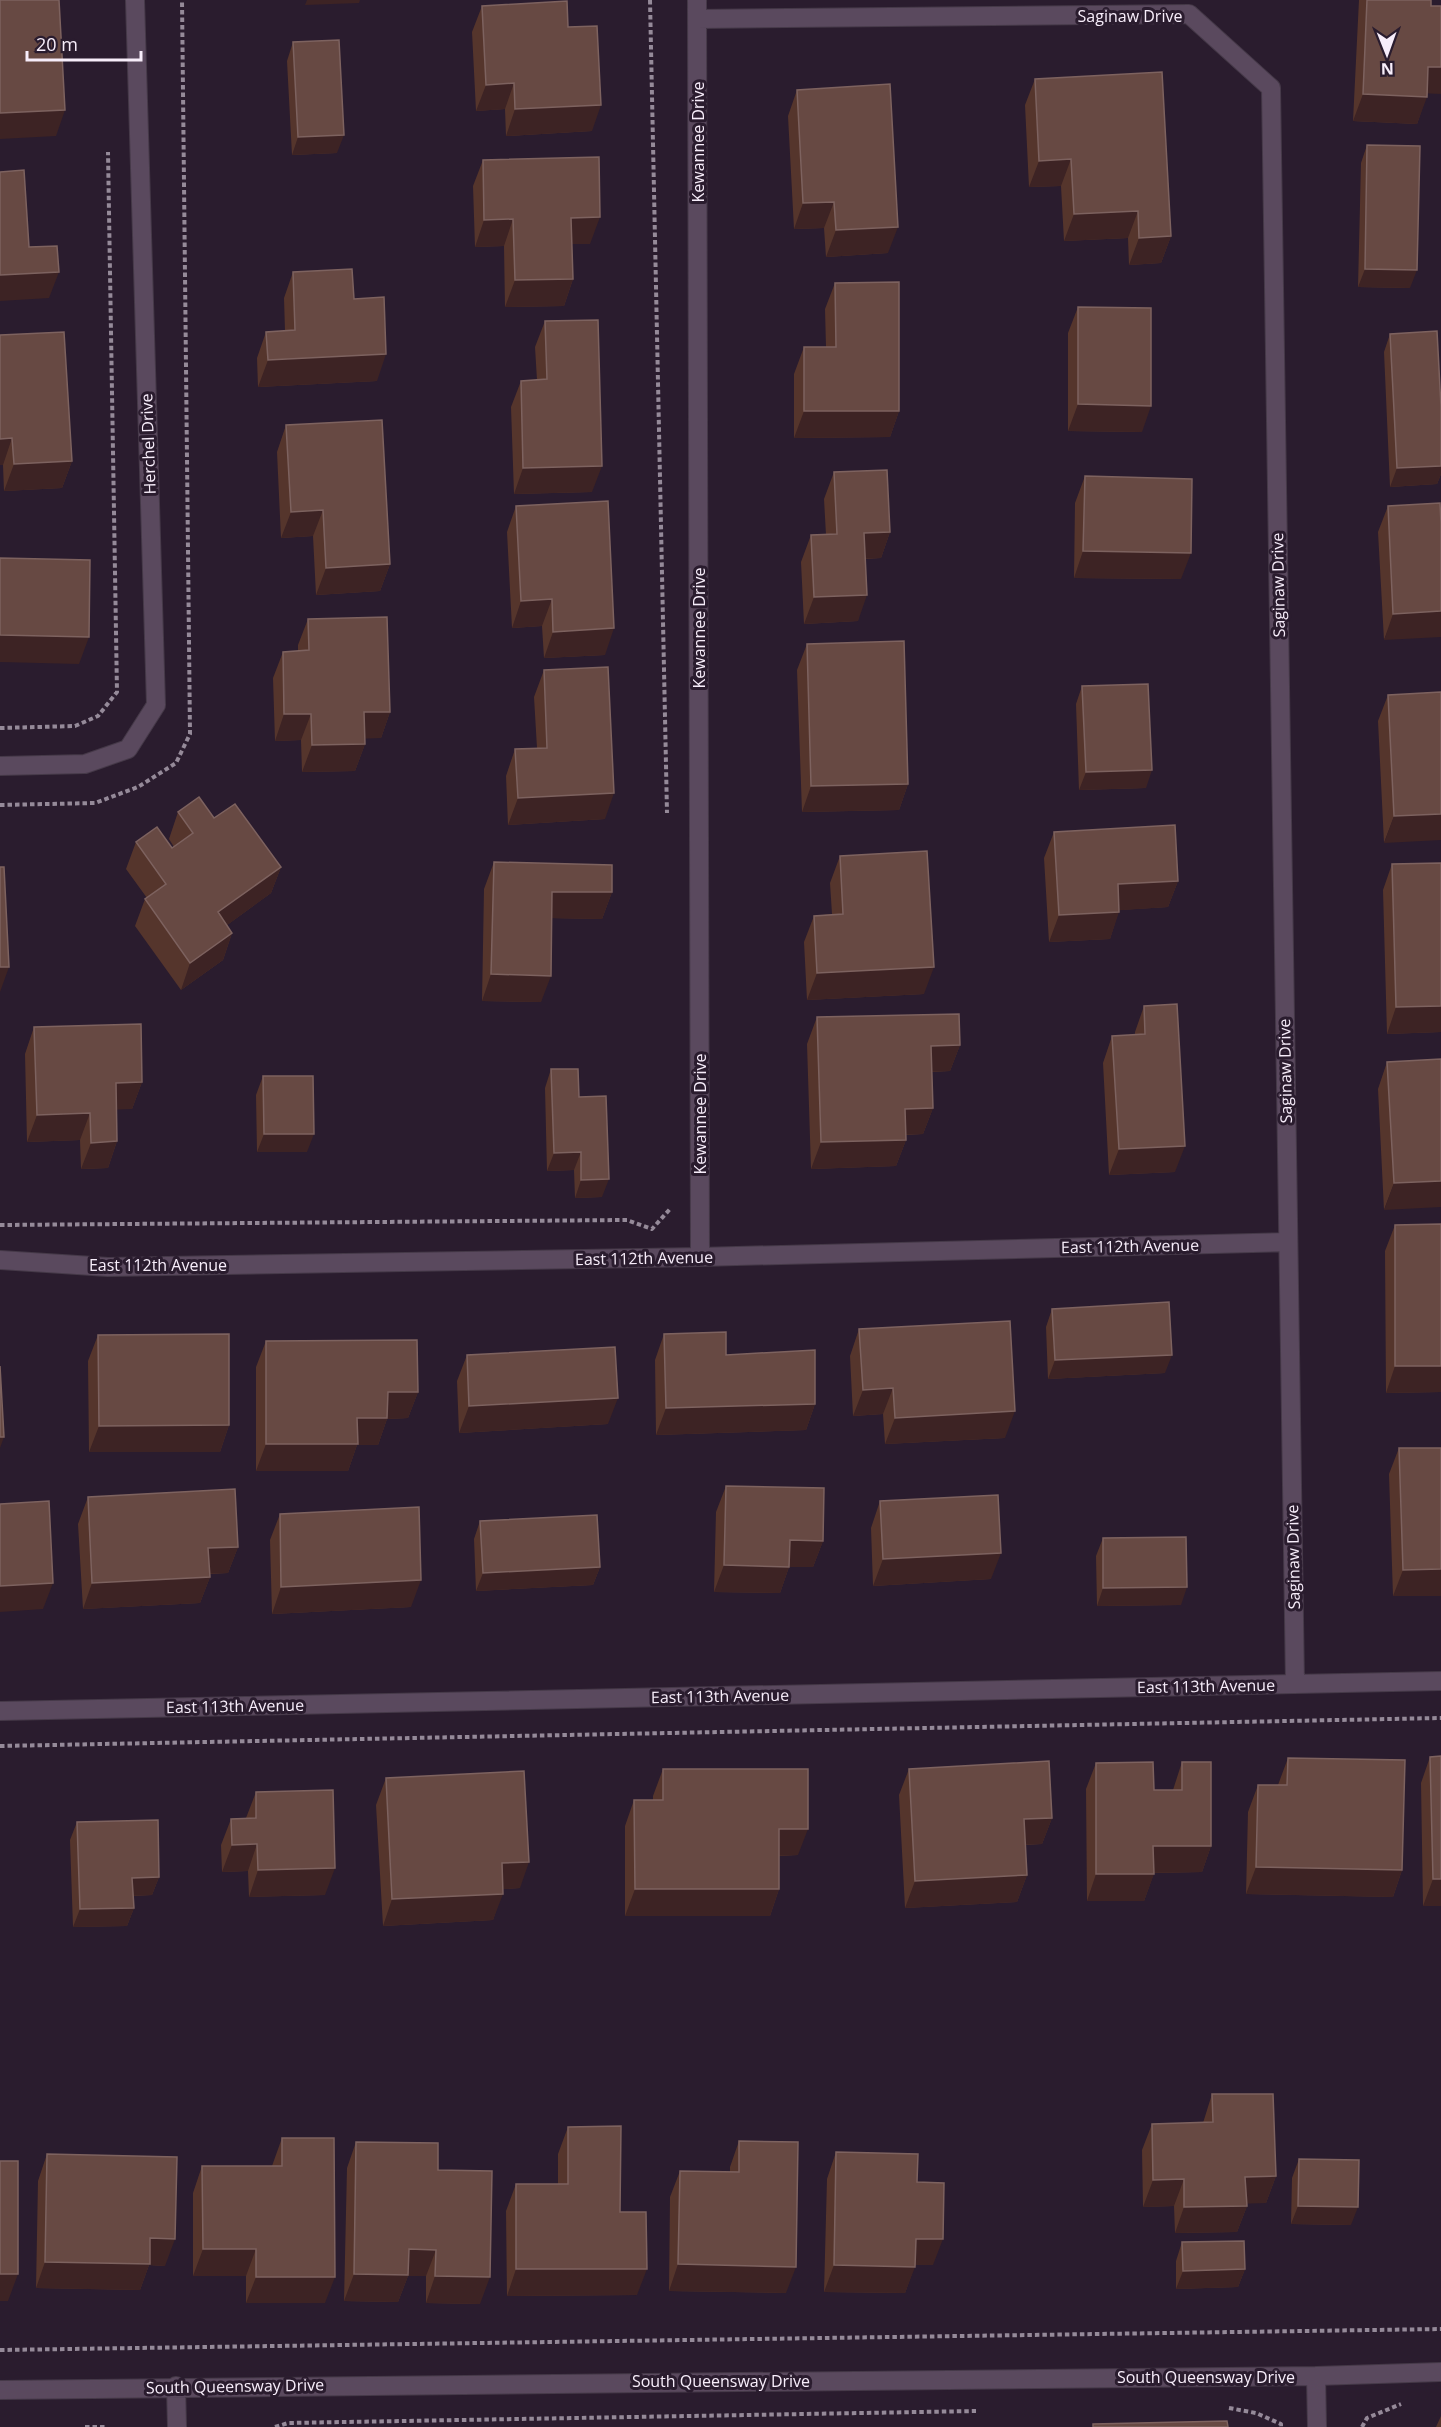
<svg xmlns="http://www.w3.org/2000/svg" width="1441" height="2427" font-family="'Open Sans',sans-serif">
<style>
.lines{fill:none;stroke-linecap:round;stroke-linejoin:round}
.minor-casing{stroke:#453948;stroke-width:20}
.path{stroke:#958a99;stroke-width:4;stroke-dasharray:4.5 3;stroke-linecap:butt}
.minor{stroke:#5a495e;stroke-width:18}
.wall{fill:#55352c}
.shaded-wall{fill:#3d2324}
.building{fill:#674943;stroke:#7d625f;stroke-width:1.5}
.labels{text-anchor:middle;dominant-baseline:central;stroke-width:6;stroke-linejoin:round;paint-order:stroke}
.street-label{font-size:16px;fill:#f7edfa;stroke:#2a1c2e}
</style>
<rect width="100%" height="100%" fill="#2a1c2e"/>
<g class="lines">
<defs>
<path id="minor" d="M697,0L700,1257
M697,19L1189,14L1271,88L1295,1684
M0,766L85,764L128,749L156,705L135,0
M0,1260L108,1267L700,1257L1288,1242
M0,1711L1441,1681
M1316,2376L1317,2427
M176,2386L177,2427
M0,2390L1316,2376L1441,2372"/>
</defs>
<!-- minor casing -->
<use href="#minor" class="minor-casing"/>
<!-- path -->
<path class="path" d="M650,0L667,813
M0,728L75,726L98,716L117,692L108,152
M0,805L95,803L138,787L176,763L190,734L182,0
M0,1225L627,1220L652,1229L670,1209
M0,1746L1441,1718
M0,2350L1441,2329
M1229,2408L1256,2413L1281,2424V2427
M85,2427H106
M275,2427L288,2423L976,2411
M1362,2427L1367,2418L1401,2404"/>
<!-- minor -->
<use href="#minor" class="minor"/>
</g>
<!-- wall -->
<path class="wall" d="M1359,0H1431L1427,94L1417,124L1353,121Z
M482,6L568,27L592,131L506,136L505,109L476,111L472,32Z
M293,42L337,153L292,155L287,61Z
M1035,79L1171,236L1161,263L1129,265L1128,238L1064,241L1061,186L1029,187L1025,105Z
M797,90L888,253L826,257L824,228L794,229L788,116Z
M1367,145L1410,288L1358,287L1361,163Z
M483,160L590,244H572L573,279L564,306L505,307L504,246L475,247L473,186Z
M293,272L354,299L377,381L258,387L257,358L266,332L285,331L284,298Z
M835,283L899,411L890,437L794,438V374L804,347H826L825,309Z
M1078,307L1142,432L1068,431V333Z
M545,321L592,492L514,494L511,407L521,381L537,380L535,347Z
M1390,334L1441,407V474L1437,484L1390,487L1384,352Z
M0,335L72,461L62,488L4,491L3,465H0Z
M286,425L390,564L380,591L316,595L313,536L281,538L277,452Z
M834,472L890,532L881,558L865,559L858,621L804,624L801,562L811,535H826L824,499Z
M1085,476L1181,579L1074,578L1075,503Z
M1440,503L1384,640L1378,532L1388,506Z
M516,506L605,655L544,658L542,626L512,628L507,532Z
M308,619L390,712L381,738H365V744L355,771L302,772L301,740L275,741L273,678L283,652L298,651V645Z
M807,644L908,784L899,810L802,812L797,670Z
M544,670L605,819L508,825L506,776L515,749L537,748L534,697Z
M1082,686L1146,788L1079,790L1076,704Z
M1441,692L1384,843L1378,721L1388,695Z
M178,812L214,818L281,867L271,893L227,925L232,933L223,960L181,990L135,926L145,899L147,898L126,869L136,842L172,848L174,847L169,839Z
M1054,832L1178,881L1168,907L1119,910L1110,939L1049,942L1044,858Z
M840,856L924,994L807,1000L804,942L814,916L832,914L830,883Z
M494,862L612,892L602,919L552,918L541,1002L482,1001L484,889Z
M1441,863V1032L1387,1034L1383,890L1392,864Z
M1144,1006L1175,1172L1109,1175L1103,1063L1112,1036L1135,1035V1032Z
M817,1017L960,1045L950,1071L932,1072L933,1108L923,1134L906,1135V1140L896,1166L811,1169L807,1044Z
M34,1027L142,1082L132,1109H116L117,1141L108,1168L81,1169L80,1140L27,1142L25,1054Z
M1441,1059L1384,1210L1378,1089L1387,1062Z
M551,1069L579,1097L602,1197L575,1198L574,1170L547,1171L545,1088Z
M263,1076L307,1152H257L256,1095Z
M1441,1224V1392L1386,1393L1385,1251L1395,1225Z
M1052,1309L1165,1373L1048,1379L1046,1327Z
M859,1329L1005,1438L885,1444L883,1414L853,1416L850,1356Z
M664,1334L726,1355L815,1404L806,1430L656,1435L655,1360Z
M98,1335L229,1425L220,1452H89L88,1361Z
M266,1341L418,1392L408,1418L387,1419L378,1445H357L348,1471H256V1367Z
M467,1355L608,1424L459,1433L457,1381Z
M1441,1441V1596H1393L1389,1474L1399,1448H1441Z
M726,1486L823,1541L813,1567H789L780,1593L714,1592L716,1512Z
M88,1497L238,1547L228,1573L210,1574V1577L200,1603L83,1609L78,1524Z
M880,1501L991,1579L873,1586L871,1528Z
M280,1514L411,1607L272,1614L270,1540Z
M480,1521L600,1567L593,1585L476,1591L474,1539Z
M1103,1538L1181,1605L1097,1606L1096,1556Z
M1430,1757L1441,1906H1423L1421,1783Z
M1288,1758L1402,1870L1393,1897L1246,1894L1248,1812L1258,1785H1278Z
M1182,1762L1211,1846L1202,1872L1154,1873L1144,1901H1087L1086,1789L1096,1763L1154,1790H1173Z
M663,1769L798,1855L779,1856V1889L770,1916H625V1826L634,1800H653V1796Z
M909,1769L1052,1818L1042,1844L1025,1845L1027,1875L1017,1902L905,1908L899,1795Z
M386,1778L520,1888L503,1889L493,1920L383,1926L376,1805Z
M256,1792L325,1895L249,1897L248,1871L222,1872L221,1845L231,1819L246,1818Z
M77,1822L159,1877L152,1895L133,1896L134,1908L127,1926L73,1927L70,1840Z
M1212,2094L1276,2176L1266,2203H1247V2206L1237,2232L1175,2233L1174,2206L1143,2207L1142,2150L1152,2124L1203,2123Z
M568,2127L620,2212L637,2295L507,2296L506,2211L516,2184H558V2154Z
M282,2138L325,2303H246V2276H193V2193L202,2166H272Z
M739,2141L786,2293L669,2291L670,2197L680,2171L730,2172V2167Z
M356,2142L438,2170L480,2304L426,2303V2276H408L398,2302L344,2301L347,2168Z
M836,2152L917,2182L933,2265H915L905,2293L824,2292L827,2179Z
M47,2154L165,2266L149,2265L140,2290L36,2288L38,2181Z
M1299,2159L1351,2225L1291,2224L1292,2178Z
M1182,2242L1245,2269L1238,2287L1176,2289V2261Z
M1441,2416V2427H1436Z"/>
<!-- shaded-wall -->
<path class="shaded-wall" d="M307,0H360L359,3L305,5Z
M1428,67H1441V94L1419,93Z
M514,83L505,109L476,111L486,85Z
M1363,94L1427,97L1417,124L1353,121Z
M601,105L592,131L506,136L515,109Z
M65,110L56,136L0,139V113Z
M344,135L337,153L292,155L298,137Z
M1071,159L1061,186L1029,187L1039,161Z
M834,202L824,228L794,229L803,203Z
M1138,211L1128,238L1064,241L1074,214Z
M600,217L590,244H561L571,218Z
M513,219L504,246L475,247L484,220Z
M898,227L888,253L826,257L836,230Z
M1171,236L1161,263L1129,265L1139,238Z
M1365,269L1417,270L1410,288L1358,287Z
M59,272L49,298L0,301V275Z
M573,279L564,306L505,307L515,280Z
M386,354L377,381L258,387L268,360Z
M1078,404L1151,406L1142,432L1068,431Z
M804,411H899L890,437L794,438Z
M12,438L3,465H0V439Z
M72,461L62,488L4,491L14,464Z
M602,466L592,492L514,494L523,468Z
M1441,466V474L1437,484L1390,487L1397,468Z
M323,510L313,536L281,538L291,512Z
M890,532L881,558L854,559L864,533Z
M1083,551L1191,553L1181,579L1074,578Z
M390,564L380,591L316,595L326,568Z
M867,595L858,621L804,624L814,597Z
M552,599L542,626L512,628L521,601Z
M1441,611V637L1384,640L1393,614Z
M614,628L605,655L544,658L553,632Z
M0,635L89,637L79,664L0,662Z
M364,712H390L381,738L354,739Z
M284,714H311L301,740L275,741Z
M365,744L355,771L302,772L312,745Z
M1152,770L1146,788L1079,790L1086,772Z
M908,784L899,810L802,812L811,786Z
M614,793L605,819L508,825L518,798Z
M1441,814V840L1384,843L1394,816Z
M281,867L271,893L208,939L218,912Z
M1178,881L1168,907L1108,911L1118,884Z
M552,892H612L602,919L542,918Z
M1119,912L1110,939L1049,942L1059,915Z
M232,933L223,960L181,990L190,963Z
M0,967H9L0,992Z
M934,967L924,994L807,1000L817,973Z
M491,974L551,976L541,1002L482,1001Z
M1441,1006V1032L1387,1034L1396,1007Z
M960,1045L950,1071L922,1072L931,1046Z
M142,1082L132,1109L106,1110L116,1083Z
M933,1108L923,1134L895,1135L905,1109Z
M90,1113L80,1140L27,1142L37,1115Z
M264,1134H314L307,1152H257Z
M906,1140L896,1166L811,1169L821,1142Z
M117,1141L108,1168L81,1169L91,1143Z
M1185,1146L1175,1172L1109,1175L1119,1149Z
M581,1152L574,1170L547,1171L554,1153Z
M609,1179L602,1197L575,1198L581,1180Z
M1441,1181V1207L1384,1210L1394,1183Z
M1172,1355L1165,1373L1048,1379L1055,1360Z
M1395,1366H1441V1392L1386,1393Z
M893,1388L883,1414L853,1416L863,1390Z
M388,1392H418L408,1418L387,1419L378,1445H357L348,1471H256L266,1444L357,1418Z
M618,1398L608,1424L459,1433L469,1406Z
M815,1404L806,1430L656,1435L666,1408Z
M1015,1411L1005,1438L885,1444L895,1418Z
M229,1425L220,1452H89L99,1426Z
M0,1437H4L0,1448Z
M790,1540L823,1541L813,1567H789L780,1593L714,1592L724,1565Z
M238,1547L228,1573L199,1574L208,1548Z
M1001,1553L991,1579L873,1586L883,1559Z
M600,1567L593,1585L476,1591L483,1573Z
M1441,1569V1596H1393L1403,1570Z
M210,1577L200,1603L83,1609L92,1583Z
M421,1580L411,1607L272,1614L281,1587Z
M53,1583L43,1609L0,1612V1586Z
M1187,1587L1181,1605L1097,1606L1103,1588Z
M1052,1818L1042,1844L1014,1845L1024,1819Z
M779,1829H808L798,1855L769,1856Z
M257,1844L248,1871L222,1872L232,1845Z
M1153,1846H1211L1202,1872L1144,1873Z
M529,1862L520,1888L492,1890L502,1863Z
M1256,1867L1402,1870L1393,1897L1246,1894Z
M335,1868L325,1895L249,1897L258,1870Z
M1096,1874H1154L1144,1901H1087Z
M1027,1875L1017,1902L905,1908L915,1881Z
M159,1877L152,1895L126,1896L132,1878Z
M1433,1879H1441V1906H1423Z
M635,1889H779L770,1916H625Z
M503,1894L493,1920L383,1926L392,1899Z
M134,1908L127,1926L73,1927L80,1909Z
M1276,2176L1266,2203L1235,2204L1245,2177Z
M1184,2179L1174,2206L1143,2207L1153,2180Z
M1247,2206L1237,2232L1175,2233L1184,2207Z
M1298,2206L1358,2207L1351,2225L1291,2224Z
M150,2238L175,2239L165,2266L149,2265L140,2290L36,2288L45,2262Z
M916,2239H943L933,2265H906Z
M203,2249H256L246,2276H193Z
M409,2249L436,2250L426,2276H408L398,2302L344,2301L354,2274Z
M678,2264L796,2267L786,2293L669,2291Z
M834,2265L915,2267L905,2293L824,2292Z
M516,2269H647L637,2295L507,2296Z
M1245,2269L1238,2287L1176,2289L1183,2271Z
M0,2274H18L8,2301H0Z
M435,2276L490,2277L480,2304L426,2303Z
M256,2277H335L325,2303H246Z"/>
<!-- building -->
<path class="building" d="M0,0H59L65,110L0,113Z
M1367,0H1431V6H1441V67H1428L1427,97L1363,94Z
M567,1L568,27L597,26L601,105L515,109L514,83L486,85L482,6Z
M339,40L344,135L298,137L293,42Z
M1162,72L1171,236L1139,238L1138,211L1074,214L1071,159L1039,161L1035,79Z
M890,84L898,227L836,230L834,202L803,203L797,90Z
M1367,145L1420,146L1417,270L1365,269Z
M599,157L600,217L571,218L573,279L515,280L513,219L484,220L483,160Z
M24,170L29,247L57,246L59,272L0,275V172Z
M352,269L354,299L384,297L386,354L268,360L266,332L295,330L293,272Z
M899,282V411H804V347H836L835,283Z
M1078,307L1151,308V406L1078,404Z
M598,320L602,466L523,468L521,381L547,379L545,321Z
M1437,331L1441,407V466L1397,468L1390,334Z
M64,332L72,461L14,464L12,438L0,439V335Z
M382,420L390,564L326,568L323,510L291,512L286,425Z
M887,470L890,532L864,533L867,595L814,597L811,535L837,534L834,472Z
M1085,476L1192,479L1191,553L1083,551Z
M608,501L614,628L553,632L552,599L521,601L516,506Z
M1440,503L1441,524V611L1393,614L1388,506Z
M0,558L90,560L89,637L0,635Z
M387,617L390,712H364L365,744L312,745L311,714H284L283,652L309,650L308,619Z
M904,641L908,784L811,786L807,644Z
M608,667L614,793L518,798L515,749L547,748L544,670Z
M1148,684L1152,770L1086,772L1082,686Z
M1441,692V814L1394,816L1388,695Z
M199,797L214,818L235,804L281,867L218,912L232,933L190,963L145,899L166,884L136,842L157,827L172,848L193,833L178,812Z
M1175,825L1178,881L1118,884L1119,912L1059,915L1054,832Z
M927,851L934,967L817,973L814,916L843,914L840,856Z
M494,862L612,865V892H552L551,976L491,974Z
M1441,863V1006L1396,1007L1392,864Z
M0,867H4L9,967H0Z
M1177,1004L1185,1146L1119,1149L1112,1036L1145,1034L1144,1006Z
M959,1014L960,1045L931,1046L933,1108L905,1109L906,1140L821,1142L817,1017Z
M141,1024L142,1082L116,1083L117,1141L91,1143L90,1113L37,1115L34,1027Z
M1441,1059V1181L1394,1183L1387,1062Z
M551,1069H578L579,1097L606,1096L609,1179L581,1180V1152L554,1153Z
M263,1076H313L314,1134H264Z
M1441,1224V1366H1395V1225Z
M1169,1302L1172,1355L1055,1360L1052,1309Z
M1010,1321L1015,1411L895,1418L893,1388L863,1390L859,1329Z
M726,1332V1355L815,1350V1404L666,1408L664,1334Z
M229,1334V1425L99,1426L98,1335Z
M417,1340L418,1392H388L387,1418H357L358,1444H266V1341Z
M615,1347L618,1398L469,1406L467,1355Z
M0,1366L4,1437H0Z
M1399,1448H1441V1569L1403,1570Z
M726,1486L824,1488L823,1541L790,1540L789,1567L724,1565Z
M235,1489L238,1547L208,1548L210,1577L92,1583L88,1497Z
M998,1495L1001,1553L883,1559L880,1501Z
M49,1501L53,1583L0,1586V1504Z
M419,1507L421,1580L281,1587L280,1514Z
M597,1515L600,1567L483,1573L480,1521Z
M1186,1537L1187,1587L1103,1588V1538Z
M1441,1756V1879H1433L1430,1757Z
M1288,1758L1405,1760L1402,1870L1256,1867L1258,1785H1287Z
M1049,1761L1052,1818L1024,1819L1027,1875L915,1881L909,1769Z
M1153,1762L1154,1790H1182V1762H1211V1846H1153L1154,1874H1096V1763Z
M663,1769H808V1829H779V1889H635L634,1800H663Z
M524,1771L529,1862L502,1863L503,1894L392,1899L386,1778Z
M333,1790L335,1868L258,1870L257,1844L232,1845L231,1819L256,1818V1792Z
M158,1820L159,1877L132,1878L134,1908L80,1909L77,1822Z
M1212,2094H1273L1276,2176L1245,2177L1247,2206L1184,2207V2179L1153,2180L1152,2124L1213,2122Z
M621,2126L620,2212H646L647,2269H516V2184H568V2127Z
M282,2138H334L335,2277H256V2249H203L202,2166H282Z
M739,2141L798,2142L796,2267L678,2264L680,2171L739,2172Z
M356,2142L438,2143V2170L492,2171L490,2277L435,2276L436,2250L409,2249L408,2275L354,2274Z
M836,2152L918,2154L917,2182L944,2183L943,2239H916L915,2267L834,2265Z
M47,2154L177,2157L175,2239L150,2238V2264L45,2262Z
M1299,2159L1359,2160L1358,2207L1298,2206Z
M0,2161H18V2274H0Z
M1244,2241L1245,2269L1183,2271L1182,2242Z
M1227,2421L1228,2427H1093V2424Z"/>
<g class="labels">
<!-- street labels -->
<g class="street-label">
<text x="1130" y="16">Saginaw Drive</text>
<text transform="translate(698 142) rotate(-90)">Kewannee Drive</text>
<text transform="translate(148 444) rotate(-92)">Herchel Drive</text>
<text transform="translate(1278 585) rotate(-91)">Saginaw Drive</text>
<text transform="translate(699 628) rotate(-90)">Kewannee Drive</text>
<text transform="translate(1285 1071) rotate(-91)">Saginaw Drive</text>
<text transform="translate(700 1114) rotate(-90)">Kewannee Drive</text>
<text transform="translate(1130 1246) rotate(-1)">East 112th Avenue</text>
<text transform="translate(644 1258) rotate(-1)">East 112th Avenue</text>
<text x="158" y="1265">East 112th Avenue</text>
<text transform="translate(1293 1557) rotate(-91)">Saginaw Drive</text>
<text transform="translate(1206 1686) rotate(-1)">East 113th Avenue</text>
<text transform="translate(720 1696) rotate(-1)">East 113th Avenue</text>
<text transform="translate(235 1706) rotate(-1)">East 113th Avenue</text>
<text x="1206" y="2377">South Queensway Drive</text>
<text x="721" y="2381">South Queensway Drive</text>
<text transform="translate(235 2386) rotate(-1)">South Queensway Drive</text>
</g>
</g>
<!-- north arrow -->
<g transform="translate(1387 54) rotate(179)" stroke="#2a1c2e" stroke-width="4.5" paint-order="stroke">
<path d="M0-4.5L10 22L0 15L-10 22Z" fill="#f7edfa"/>
<text y="-9" font-size="16" font-weight="bold" text-anchor="middle" fill="#f7edfa">N</text>
</g>
<!-- scale -->
<path d="M27 51v9h114v-9" fill="none" stroke="#f7edfa" stroke-width="3"/>
<text x="36" y="51" font-size="18" fill="#f7edfa" stroke="#2a1c2e" stroke-width="4.5" paint-order="stroke">20 m</text>
</svg>
